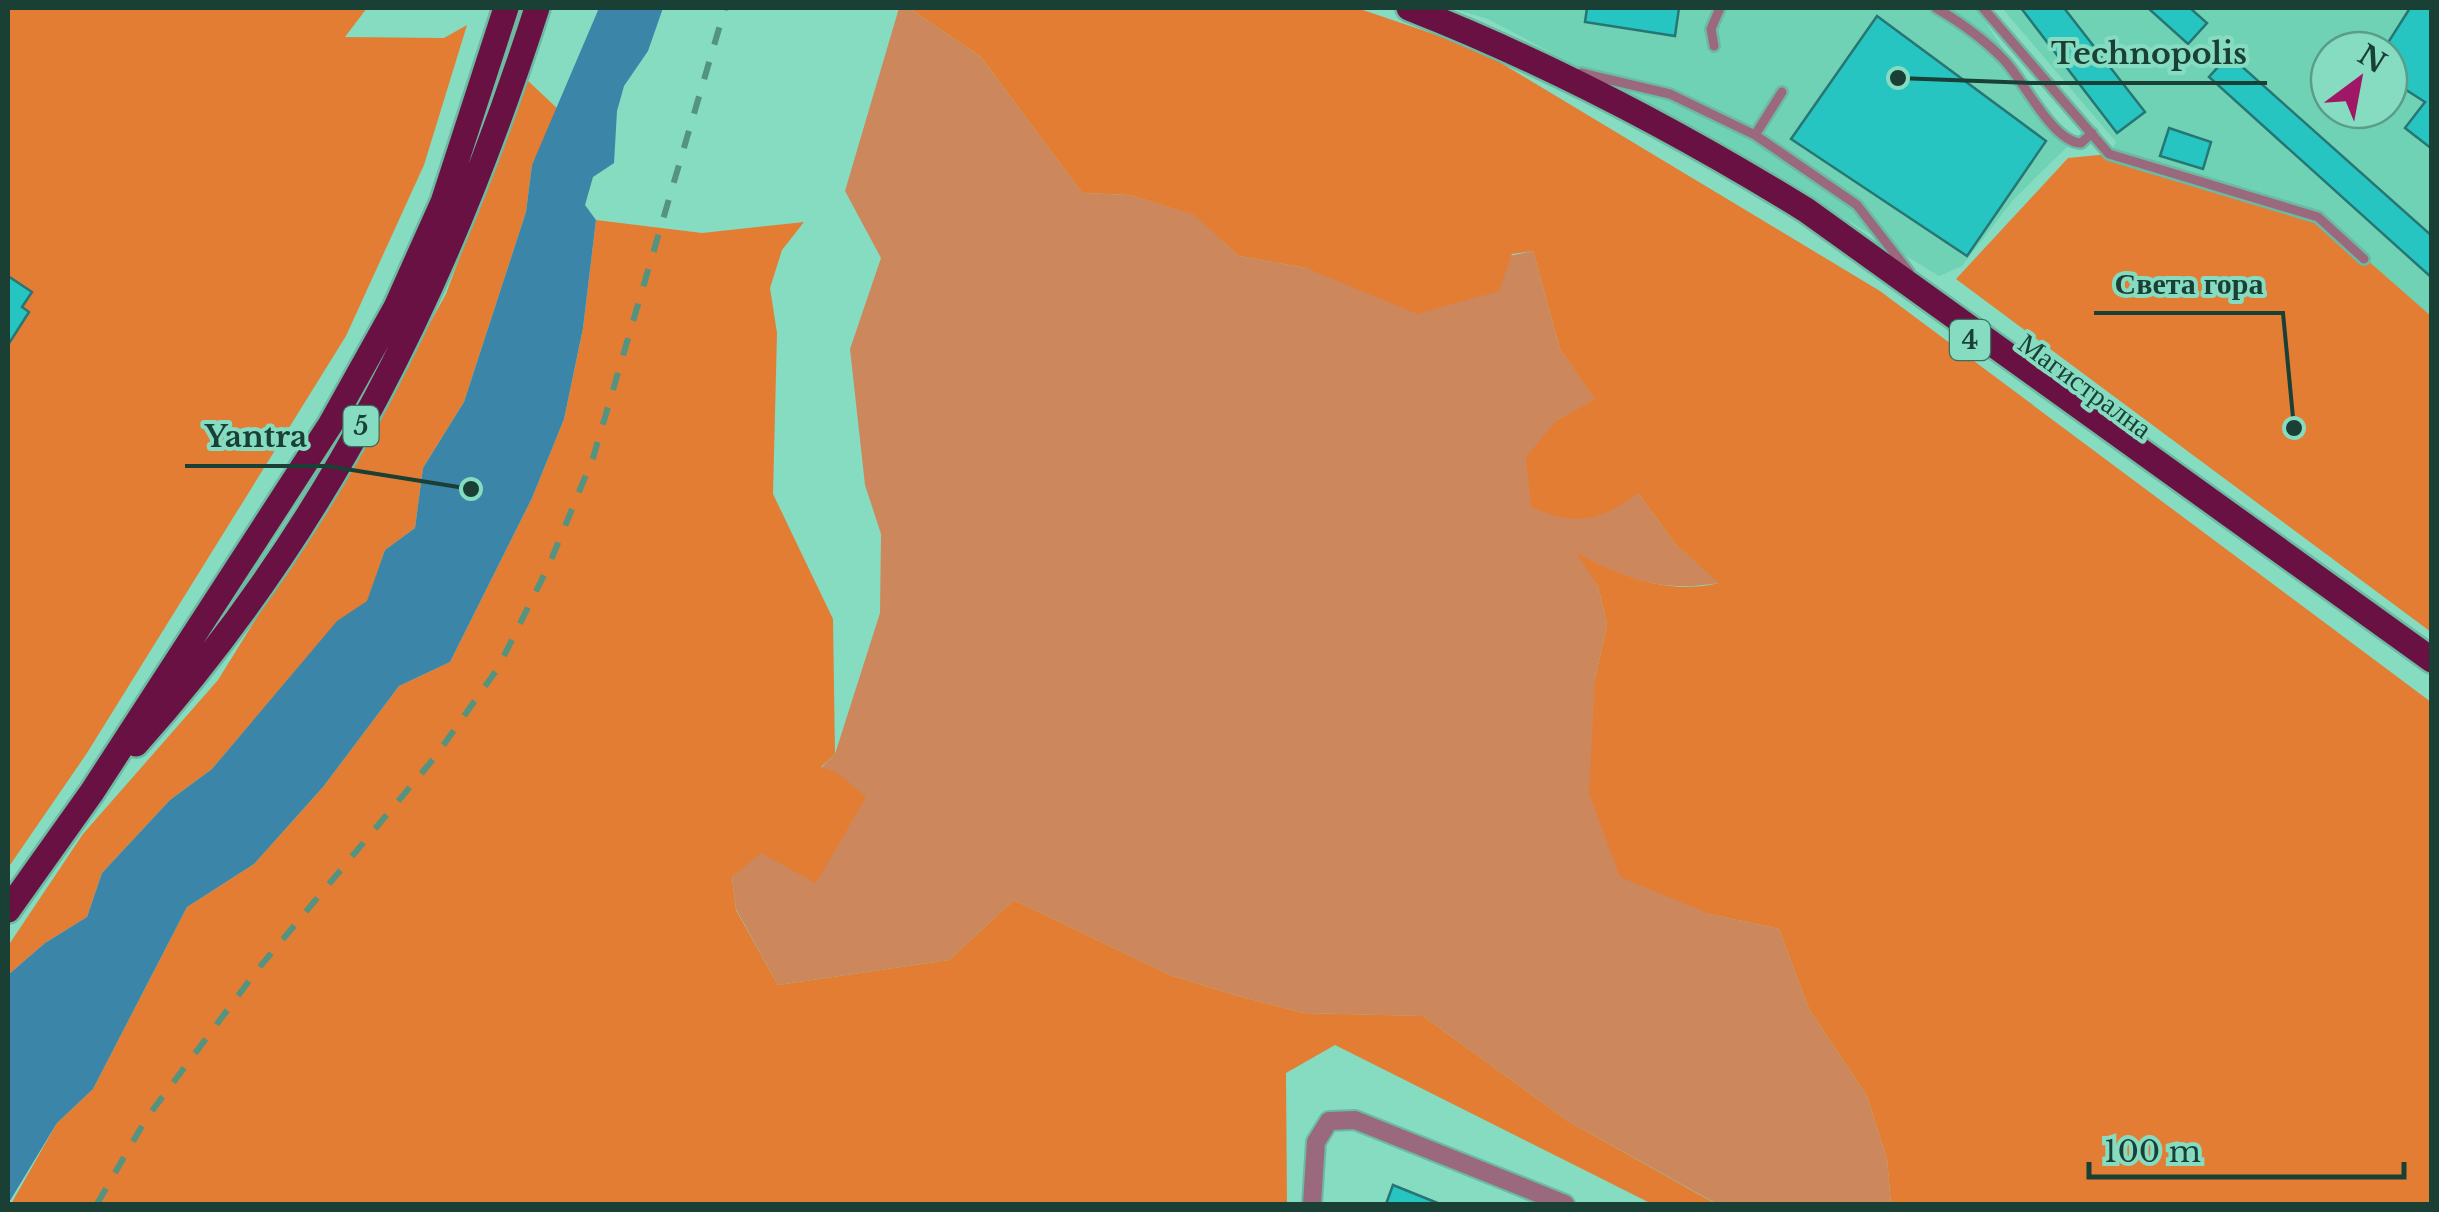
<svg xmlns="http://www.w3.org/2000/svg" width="2439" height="1212" font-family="'Libre Baskerville',serif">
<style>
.built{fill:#70d2b4;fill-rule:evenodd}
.green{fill:#cc875c}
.forest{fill:#e47d34}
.water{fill:#3b85a9}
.building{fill:#27c5c1;stroke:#287674;stroke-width:2.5}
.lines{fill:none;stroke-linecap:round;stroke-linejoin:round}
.service-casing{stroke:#6db9a2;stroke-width:14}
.minor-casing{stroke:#6db9a2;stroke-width:22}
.primary-casing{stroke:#6db9a2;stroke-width:30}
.service{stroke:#9a697e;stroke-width:9}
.minor{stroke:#9a697e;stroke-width:18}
.primary{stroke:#691142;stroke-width:25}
.rail{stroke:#539380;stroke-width:6;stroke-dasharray:18 18;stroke-linecap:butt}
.labels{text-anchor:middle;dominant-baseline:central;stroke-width:8;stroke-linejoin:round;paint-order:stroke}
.shield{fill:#85dcc1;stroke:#3a6e5e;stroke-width:2.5}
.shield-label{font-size:25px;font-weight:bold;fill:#1a3f34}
.street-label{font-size:28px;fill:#1a3f34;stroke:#85dcc1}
.leader{fill:none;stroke:#1a3f34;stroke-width:4}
.callout-dot{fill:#1a3f34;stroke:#85dcc1;stroke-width:4}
.callout-label{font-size:30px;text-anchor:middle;font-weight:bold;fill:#1a3f34;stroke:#85dcc1;stroke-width:8;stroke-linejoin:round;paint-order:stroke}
</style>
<rect width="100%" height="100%" fill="#85dcc1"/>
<!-- built -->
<path class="built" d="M1451,8H1976L2068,146L2013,200L1962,266L1939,276L1727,147L1488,19Z
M2002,8H2431V316L2364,259L2109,154L2116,142ZM2329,50H2389V110H2329Z"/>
<!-- green -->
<path class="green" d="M899,8H909L981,57L1082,193L1130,195L1195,215L1239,256L1306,268L1360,287L1533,251L1560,349L1596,399L1557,420L1638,493L1676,545L1720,583C1663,592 1629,581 1579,554L1598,586L1607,625L1595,679L1710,914L1779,929L1809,1009L1867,1096L1887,1159L1891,1204H1717L1568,1121L1423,1016L1304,1013L1238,996L1170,975L1014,900L949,960L778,985L736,909L732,877C774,841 795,791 835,754L880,613L881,534L865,485L850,349L881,258L845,191Z"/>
<!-- forest -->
<path class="forest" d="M8,8H367L345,37L444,38L467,25L424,165L346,336L87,753L8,868Z
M909,8H1357L1478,49L1880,291L2431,702V1204H1891L1887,1159L1867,1096L1809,1009L1779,929L1710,914L1620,877L1589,793L1595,679L1607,625L1598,586L1576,552C1621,577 1668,595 1719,583L1676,545L1638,493C1601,522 1574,526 1531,507L1526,457L1557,420L1595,399L1560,349L1533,251L1512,254L1499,291L1417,314L1306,268L1239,256L1194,215L1130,195L1082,193L981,57Z
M526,79L559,110L532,165L526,212L464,402L423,468L415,528L385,550L368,601L337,622L212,769L170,800L102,873L87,917L45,943L8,975V946L83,834L218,680L350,467L446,294Z
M2109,154L2318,217L2431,316V632L1956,279L2068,158Z
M596,220L702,233L804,222L782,250L770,288L777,333L773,494L833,619L835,754L821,767L839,774L866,797L816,883L761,853L732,877L736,910L778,985L949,960L1014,900L1170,975L1238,996L1304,1013L1423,1016L1568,1121L1716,1204H1652L1335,1045L1286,1073L1287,1204H11L57,1123L93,1089L187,907L254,864L323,787L399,686L450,662L532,498L564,419L583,328Z"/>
<!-- water -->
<path class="water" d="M599,8H663L648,51L624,86L617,111L614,163L593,177L585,205L596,220L583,328L564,419L532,498L450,662L399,686L323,787L254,864L187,907L93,1089L57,1123L8,1204V975L45,943L87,917L102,873L170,800L212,769L337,621L367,601L385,550L415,528L423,468L464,402L526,212L532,165Z"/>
<!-- building -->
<path class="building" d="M1587,8H1679L1675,36L1585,22Z
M2021,8H2064L2145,112L2117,133Z
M2148,8H2190L2207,23L2188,44Z
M2410,8H2432V149L2405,128L2425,102L2389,79V41Z
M1877,16L2046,141L1967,256L1791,139Z
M2229,55L2432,236V278L2209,77Z
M2169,128L2211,142L2203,169L2160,156Z
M8,276L32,292L22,307L29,312L8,345Z
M1393,1185L1440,1204H1386Z"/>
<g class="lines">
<defs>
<path id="service" d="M1936,8C1960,22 1984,39 2004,60C2023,79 2052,142 2081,143L2092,133
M1983,8L2109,154L2318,217L2364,259
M1714,46L1711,29L1720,8
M1581,73L1670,94L1755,135L1857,205L1909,272
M1755,135L1782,92"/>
<path id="minor" d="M1312,1204L1316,1142L1329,1121L1355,1120L1565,1204"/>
<path id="primary" d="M1409,8C1549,63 1678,131 1806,210L2432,660
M136,744C330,527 449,282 537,8
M8,910L92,792L330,425L396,307L443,202L506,8"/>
</defs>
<!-- service casing -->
<use href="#service" class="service-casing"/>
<!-- minor casing -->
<use href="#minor" class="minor-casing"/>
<!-- primary casing -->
<use href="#primary" class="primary-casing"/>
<!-- service -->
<use href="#service" class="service"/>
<!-- minor -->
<use href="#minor" class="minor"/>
<!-- primary -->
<use href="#primary" class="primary"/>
<!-- rail -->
<path class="rail" d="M97,1204L146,1119L258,969L435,757L498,668L549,565L593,458L725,8"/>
</g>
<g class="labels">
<!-- shield labels -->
<g class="shield">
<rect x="1950" y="320" width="40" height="40" rx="8"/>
<rect x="343.5" y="406" width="35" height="40" rx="8"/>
</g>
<g class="shield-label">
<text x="1970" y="340">4</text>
<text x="361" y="426">5</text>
</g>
<!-- street labels -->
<g class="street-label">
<text transform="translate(2085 386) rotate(36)">Магистрална</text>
</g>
</g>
<!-- callouts -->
<path class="leader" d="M1898 78L2031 83H2267M2294 428L2283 313H2094M471 489L327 466H185"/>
<g class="callout-dot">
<circle cx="1898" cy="78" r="10"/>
<circle cx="2294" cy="428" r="10"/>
<circle cx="471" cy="489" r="10"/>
</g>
<g class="callout-label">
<text x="2149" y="64">Technopolis</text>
<text x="2189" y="294">Света гора</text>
<text x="256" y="447">Yantra</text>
</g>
<!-- border -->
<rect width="2439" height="1212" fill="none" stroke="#1a3f34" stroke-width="20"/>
<!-- north arrow -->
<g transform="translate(2359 80) rotate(32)"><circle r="48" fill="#85dcc1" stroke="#5a9d89" stroke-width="2.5"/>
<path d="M0-8L18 38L0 25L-18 38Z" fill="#9f1765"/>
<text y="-15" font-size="28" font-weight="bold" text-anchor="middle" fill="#1a3f34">N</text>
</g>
<!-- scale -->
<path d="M2089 1162v15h315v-15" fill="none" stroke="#1a3f34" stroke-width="5"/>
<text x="2104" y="1162" font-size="30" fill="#1a3f34" stroke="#85dcc1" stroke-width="8" paint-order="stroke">100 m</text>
</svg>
